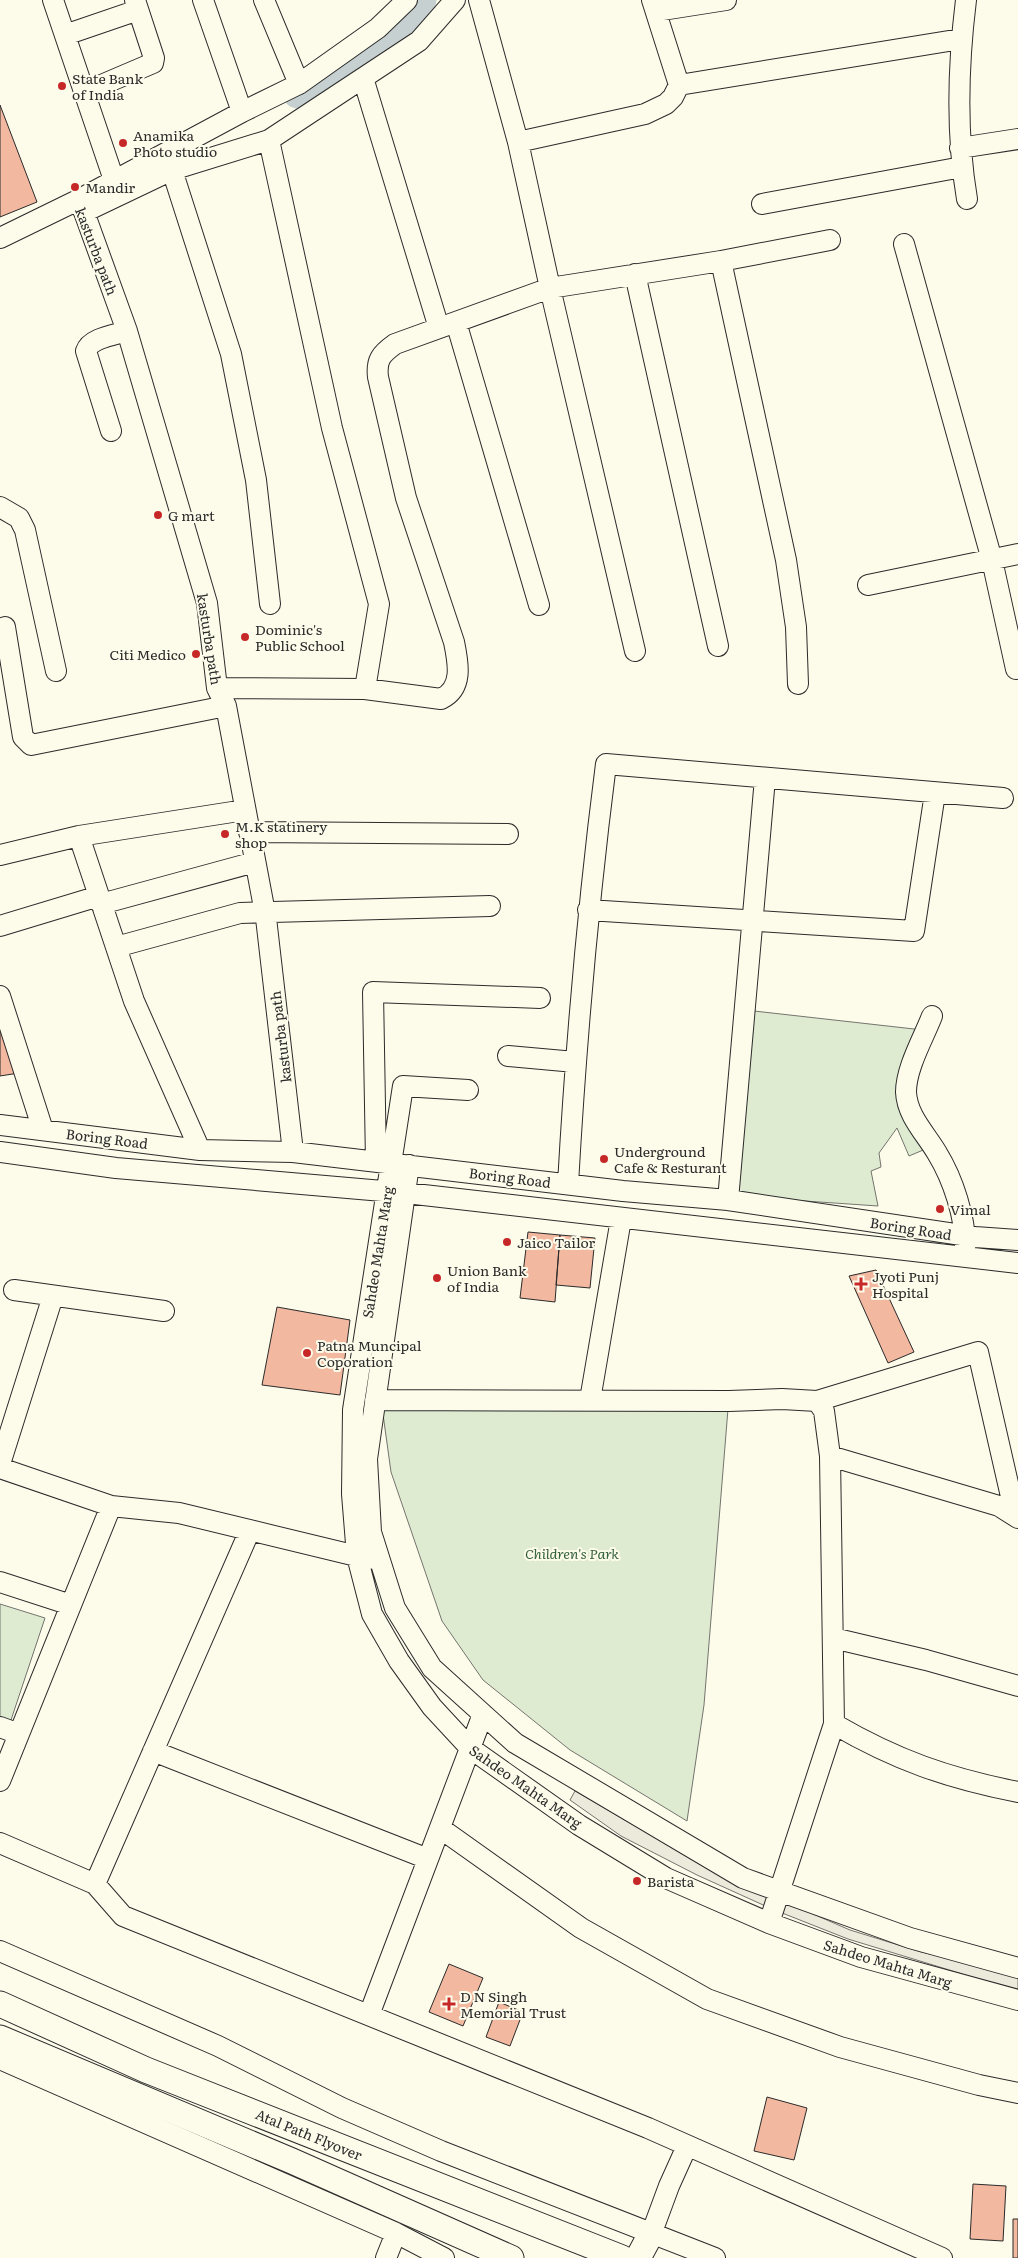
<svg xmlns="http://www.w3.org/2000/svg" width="1018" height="2258" font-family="Literata,serif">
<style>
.green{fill:#deebd1;stroke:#74746e}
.parking{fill:#eceadb;stroke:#74746e}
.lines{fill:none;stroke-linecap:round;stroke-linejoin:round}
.river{stroke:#c7d0d0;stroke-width:31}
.building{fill:#f2b8a0;stroke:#2b2b2b}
.minor-casing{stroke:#2b2b2b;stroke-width:22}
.major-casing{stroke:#2b2b2b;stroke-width:27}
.minor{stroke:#fdfbea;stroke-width:20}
.major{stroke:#fdfbea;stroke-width:25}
.poi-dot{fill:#c62828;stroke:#fdfbea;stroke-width:2}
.labels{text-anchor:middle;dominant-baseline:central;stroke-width:4;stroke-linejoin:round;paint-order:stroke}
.poi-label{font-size:14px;fill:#2b2b2b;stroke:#fdfbea;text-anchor:start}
.street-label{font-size:14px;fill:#2b2b2b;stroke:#fdfbea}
.park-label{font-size:14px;font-style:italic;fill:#34623c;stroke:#fdfbea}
</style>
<rect width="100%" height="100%" fill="#fdfbea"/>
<!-- green -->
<path class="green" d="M754,1011L923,1030L905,1073L928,1148L909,1156L897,1128L879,1153L881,1167L871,1171L878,1206L732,1196Z
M382,1407L728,1409L704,1705L687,1821L570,1750L483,1680L442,1621L391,1472Z
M0,1604L45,1618L10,1723L0,1719Z"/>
<!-- parking -->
<path class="parking" d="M575,1791L711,1870L850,1930L921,1952L1018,1974V1991L848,1939L772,1909L697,1875L621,1836L570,1800Z"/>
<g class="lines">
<!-- river -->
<path class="river" d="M298,93L393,36L421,0"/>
</g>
<!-- building -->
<path class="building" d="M0,105L37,202L0,217Z
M0,1028L19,1073L0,1076Z
M528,1232L560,1235L555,1302L520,1298Z
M560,1235L595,1238L590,1288L556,1285Z
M876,1270L914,1352L888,1363L849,1276Z
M277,1307L350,1320L340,1395L262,1385Z
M449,1964L483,1978L463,2026L429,2012Z
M499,2002L523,2012L510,2046L486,2037Z
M767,2097L807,2108L794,2160L754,2151Z
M973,2184L1006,2186L1003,2241L970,2239Z
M1013,2219H1018V2258H1013Z"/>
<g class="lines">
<defs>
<path id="minor" d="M53,0L114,180
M203,0L242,112
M264,0L299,84
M479,0L518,142L550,288L635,651
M652,0L679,85L961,39
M966,0C958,65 956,134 967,199
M656,11L726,0
M65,35L138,10
M363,78L439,328
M85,92L153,63L154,58L135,0
M518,142L645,114L666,104L673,97L679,85
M960,148L1018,139
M172,170L231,354L256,480L270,604
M78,200L84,212L127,331L207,603L217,688L226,706L266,918L293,1152
M762,204L962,167
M84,212L172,170L269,140
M0,238L78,200L242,112L299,84L378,28L407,0
M904,244L992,560L1016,669
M721,261L786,560L796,627L798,684
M635,274L718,646
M456,322L539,605
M111,431L86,351C90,338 115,335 127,331
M0,507L19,518L25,530L56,671
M868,585L1018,554
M5,627L23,737L31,745L226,706
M217,688L365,689L441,699C464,688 458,662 454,642L406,498L378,377C376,360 381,354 395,344L550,288L721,261L830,240
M365,689L379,604L332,428L269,140L419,41L455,0
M249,832L508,834
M79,836L134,1001L200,1150
M0,855L79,836L245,810
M101,904L255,862
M588,910L914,931L935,793
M0,926L99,896
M116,947L240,913L490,906
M0,996L43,1130
M932,1016C923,1039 906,1068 906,1092C907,1116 926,1134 937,1153C953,1179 966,1218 965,1249
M508,1056L575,1062
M468,1090L403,1086L353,1410L352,1494L357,1556L372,1614L399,1661L432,1707L470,1748L579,1825L666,1878L769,1923L861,1957L1018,2000
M0,1125L200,1150L293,1152L623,1191L728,1200L975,1237L1018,1240
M0,1152L116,1168L406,1193L1018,1263
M376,1162L373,992L540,998
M409,1165L367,1459L371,1532L395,1608L432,1668L515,1743L743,1878L910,1938L1018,1968
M568,1184C576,1043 588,904 606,764L1003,798
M728,1200L765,778
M14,1290L164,1311
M375,1400L729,1401L782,1399L817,1401L824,1411L830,1456L834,1724L769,1923
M590,1400L621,1219
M817,1401L978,1352L1015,1514
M830,1456L999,1506L1018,1518
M0,1464L53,1296
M0,1468L111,1506L179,1513L369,1559
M0,1582L71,1605
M833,1638L926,1660L1018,1686
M834,1724C896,1760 947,1778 1018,1792
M0,1727L19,1734
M153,1751L428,1859
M0,1781L111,1506
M440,1828L581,1928L707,1999L840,2047L979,2085L1018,2093
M0,1843L95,1884L123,1916L648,2128L942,2258
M95,1884L250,1530
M0,1951L218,2046L342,2108L441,2151L715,2258
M369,2015L483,1714
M0,2059L396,2233L444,2258
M652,2232L669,2186L687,2146
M386,2258L396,2233"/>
<path id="major" d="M0,2004L146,2070L622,2258
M0,2038L292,2161L511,2258
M638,2258L652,2232"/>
</defs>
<!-- minor casing -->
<use href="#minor" class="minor-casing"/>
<!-- major casing -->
<use href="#major" class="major-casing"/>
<!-- minor -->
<use href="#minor" class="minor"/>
<!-- major -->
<use href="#major" class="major"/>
</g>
<!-- markers -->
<g class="poi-dot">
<circle cx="62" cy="86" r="5"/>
<circle cx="123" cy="143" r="5"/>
<circle cx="75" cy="187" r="5"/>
<circle cx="158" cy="515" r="5"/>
<circle cx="245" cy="637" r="5"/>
<circle cx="196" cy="654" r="5"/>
<circle cx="225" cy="834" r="5"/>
<circle cx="604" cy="1159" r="5"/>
<circle cx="940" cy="1209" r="5"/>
<circle cx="507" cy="1242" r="5"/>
<circle cx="437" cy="1278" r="5"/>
<path d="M858.5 1276.5h5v5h5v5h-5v5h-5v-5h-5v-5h5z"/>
<circle cx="307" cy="1353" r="5"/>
<circle cx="637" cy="1881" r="5"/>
<path d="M446.5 1996.5h5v5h5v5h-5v5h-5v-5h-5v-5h5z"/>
</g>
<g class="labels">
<!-- poi labels -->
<g class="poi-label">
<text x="72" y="78">State Bank<tspan x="72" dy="16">of India</tspan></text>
<text x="133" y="135">Anamika<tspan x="133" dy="16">Photo studio</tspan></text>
<text x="85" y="187">Mandir</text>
<text x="168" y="515">G mart</text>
<text x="255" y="629">Dominic's<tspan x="255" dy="16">Public School</tspan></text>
<text x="186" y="654" text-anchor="end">Citi Medico</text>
<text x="235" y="826">M.K statinery<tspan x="235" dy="16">shop</tspan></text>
<text x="614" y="1151">Underground<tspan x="614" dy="16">Cafe &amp; Resturant</tspan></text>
<text x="950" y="1209">Vimal</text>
<text x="517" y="1242">Jaico Tailor</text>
<text x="447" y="1270">Union Bank<tspan x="447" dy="16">of India</tspan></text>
<text x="872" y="1276">Jyoti Punj<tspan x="872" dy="16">Hospital</tspan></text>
<text x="317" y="1345">Patna Muncipal<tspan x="317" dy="16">Coporation</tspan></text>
<text x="647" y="1881">Barista</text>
<text x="460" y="1996">D N Singh<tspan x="460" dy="16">Memorial Trust</tspan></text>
</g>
<!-- street labels -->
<g class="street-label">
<text transform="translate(97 251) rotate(69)">kasturba path</text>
<text transform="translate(210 639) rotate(81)">kasturba path</text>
<text transform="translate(280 1037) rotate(-97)">kasturba path</text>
<text transform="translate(107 1138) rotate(7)">Boring Road</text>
<text transform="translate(510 1177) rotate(7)">Boring Road</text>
<text transform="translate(911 1228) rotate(9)">Boring Road</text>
<text transform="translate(377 1252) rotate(-81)">Sahdeo Mahta Marg</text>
<text transform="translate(526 1786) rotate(35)">Sahdeo Mahta Marg</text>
<text transform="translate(888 1963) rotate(17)">Sahdeo Mahta Marg</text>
<text transform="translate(309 2134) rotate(22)">Atal Path Flyover</text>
</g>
<!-- park labels -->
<g class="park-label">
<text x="572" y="1553">Children's Park</text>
</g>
</g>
</svg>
